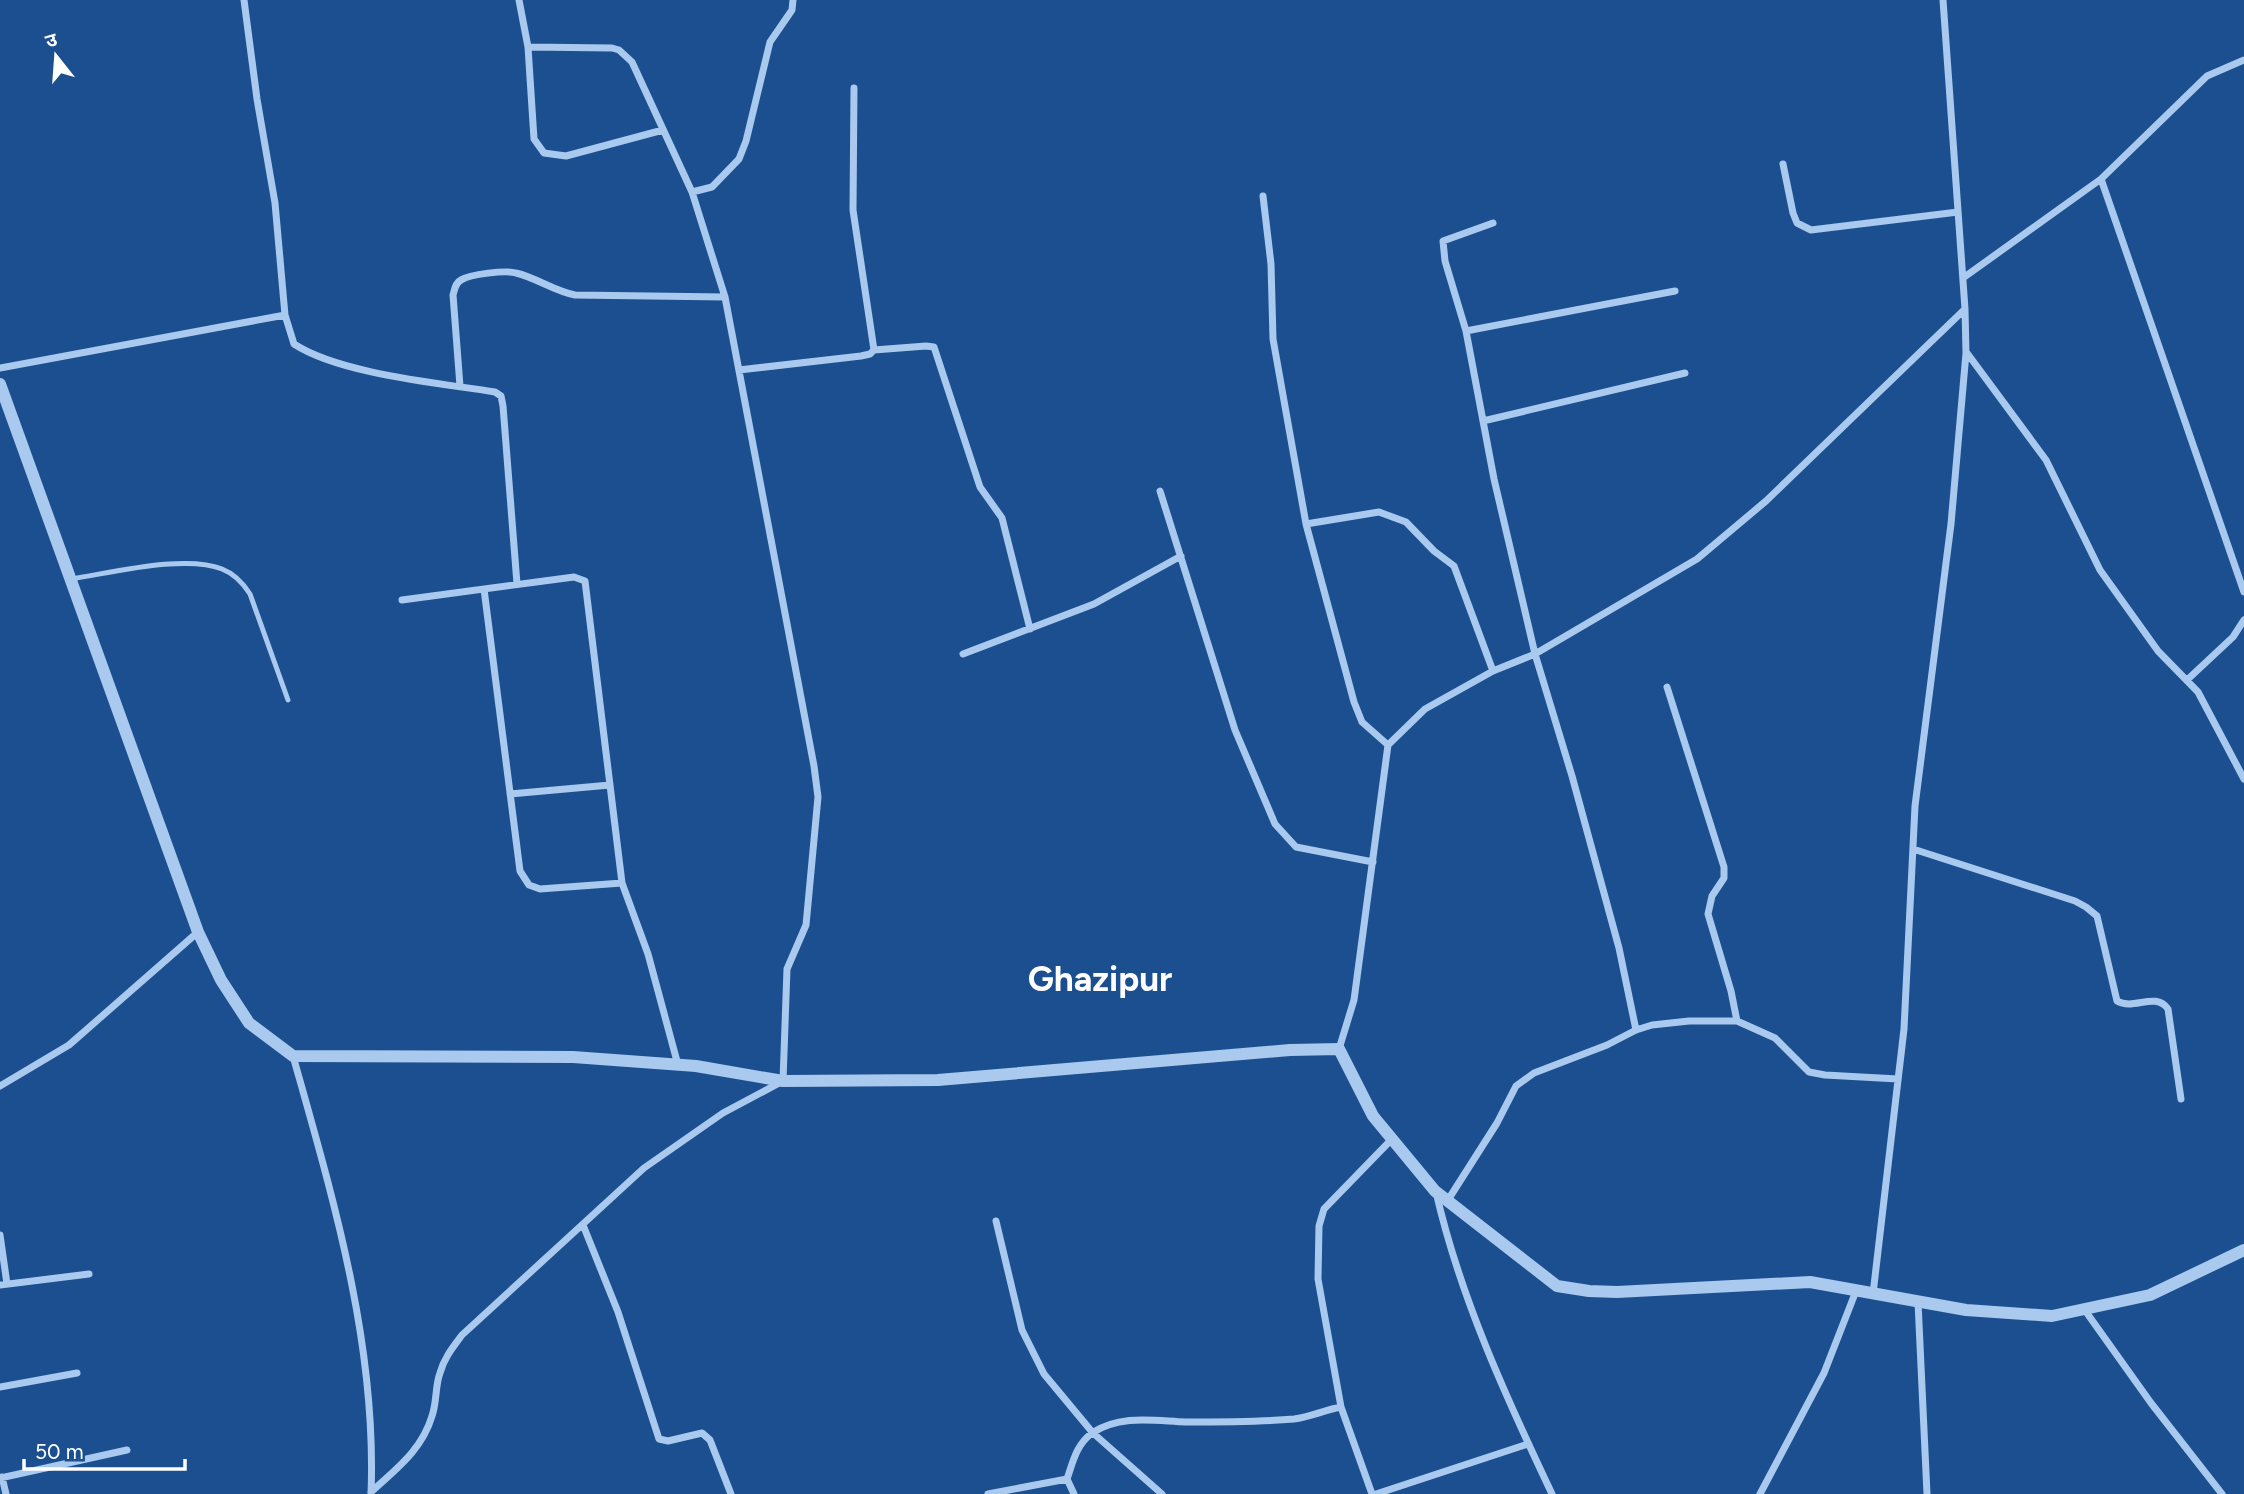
<svg xmlns="http://www.w3.org/2000/svg" width="2244" height="1494" font-family="Figtree,'Noto Sans Devanagari',sans-serif">
<style>
.lines{fill:none;stroke-linecap:round;stroke-linejoin:round}
.service{stroke:#a9c9ee;stroke-width:5}
.minor{stroke:#a9c9ee;stroke-width:7}
.tertiary{stroke:#a9c9ee;stroke-width:12}
.labels{text-anchor:middle;dominant-baseline:central;stroke-width:5;stroke-linejoin:round;paint-order:stroke}
.town-label{font-size:35px;font-weight:bold;fill:#fff;stroke:#1b4f8f}
</style>
<rect width="100%" height="100%" fill="#1b4f8f"/>
<g class="lines">
<!-- service -->
<path class="service" d="M70,579C111,573 185,554 222,569C235,574 243,583 250,594L288,700"/>
<!-- minor -->
<path class="minor" d="M244,0L257,99L275,203L285,315L294,344C340,374 439,383 495,392L501,396L503,406L517,584
M528,47L534,139L544,153L566,156L663,130
M1783,164L1793,213L1797,223L1811,230L1958,212
M2101,179L2244,592
M692,192L712,187L739,159L746,141L770,42L792,10L793,0
M1263,196L1271,264L1273,339L1306,524L1354,702L1362,722L1388,745
M1493,223L1443,241L1445,261L1466,331L1494,479L1535,654L1572,776L1619,948L1636,1030
M1963,278L2101,179L2207,76L2244,60
M1466,331L1675,291
M874,350L926,346L934,347L980,487L1002,518L1030,629
M1967,353L2046,460L2100,570L2158,651L2198,692L2244,779
M0,368L285,315
M739,370L861,356L870,354L874,350L853,210L854,88
M460,386L453,295C455,289 455,283 461,280C470,274 506,270 516,273C537,278 554,291 575,295L725,297
M1483,421L1685,373
M1160,491L1235,730L1275,824L1296,847L1373,862
M1306,524L1379,512L1406,522L1434,551L1454,566L1493,671
M484,589L520,871L529,885L540,889L622,883
M402,600L574,577L585,581L622,883L648,954L678,1065
M963,654L1094,604L1181,556
M2187,680L2233,637L2244,620
M510,794L610,785
M1913,849L2075,901L2086,907L2097,916L2117,1001C2134,1011 2155,991 2168,1009L2181,1099
M1737,1021L1775,1038L1809,1072L1825,1075L1898,1079
M1339,1049L1354,1000L1388,745L1425,709L1493,671L1535,654L1697,559L1766,501L1965,309L1943,0
M293,1056C333,1198 377,1344 371,1494
M0,1086L69,1045L198,932
M1436,1192C1460,1297 1506,1397 1552,1494
M1448,1200L1497,1123L1516,1086L1534,1073L1607,1045L1636,1030L1652,1025L1689,1021H1737L1731,991L1708,914L1712,896L1724,878V867L1667,687
M996,1221L1022,1330L1044,1374L1093,1433L1162,1494
M583,1225L618,1312L659,1439L668,1441L702,1433L710,1440L731,1494
M0,1235L7,1284
M0,1285L89,1274
M1873,1294L1904,1029L1915,806L1951,524L1966,353L1965,309
M1918,1302L1927,1494
M2084,1309L2151,1403L2222,1494
M0,1387L77,1373
M2,1477L6,1494
M0,1478L127,1450
M371,1492C396,1469 422,1450 432,1416C437,1402 435,1386 440,1373C444,1358 453,1347 462,1335L644,1168L723,1113L783,1081L787,969L806,925L818,797L814,766L725,297L692,192L632,62L619,50L612,48L528,47L519,0
M988,1494L1067,1479
M1074,1494L1067,1479C1073,1462 1076,1445 1092,1433C1121,1414 1155,1421 1186,1422C1222,1422 1259,1422 1294,1419C1310,1417 1325,1410 1341,1407
M1372,1494L1341,1407L1318,1279L1319,1226L1324,1209L1391,1140
M1376,1494L1528,1444
M1760,1494L1824,1373L1856,1291"/>
<!-- tertiary -->
<path class="tertiary" d="M0,384L198,932L221,980L249,1023L293,1056L573,1057L696,1066L783,1081L938,1080L1290,1050L1339,1049L1373,1116L1435,1191L1557,1286L1589,1291L1617,1292L1810,1282L1966,1310L2052,1316L2150,1295L2244,1250"/>
</g>
<g class="labels">
<!-- town labels -->
<g class="town-label">
<text x="1100" y="979">Ghazipur</text>
</g>
</g>
<!-- north arrow -->
<g transform="translate(56 56) rotate(343)" stroke="#1b4f8f" stroke-width="5" paint-order="stroke">
<path d="M0-5L12 26L0 18L-12 26Z" fill="#ffffff"/>
<text y="-10" font-size="19" font-weight="bold" text-anchor="middle" fill="#ffffff">उ</text>
</g>
<!-- scale -->
<path d="M24 1459v10h161v-10" fill="none" stroke="#ffffff" stroke-width="3.5"/>
<text x="35" y="1459" font-size="21" fill="#ffffff" stroke="#1b4f8f" stroke-width="5" paint-order="stroke">50 m</text>
</svg>
